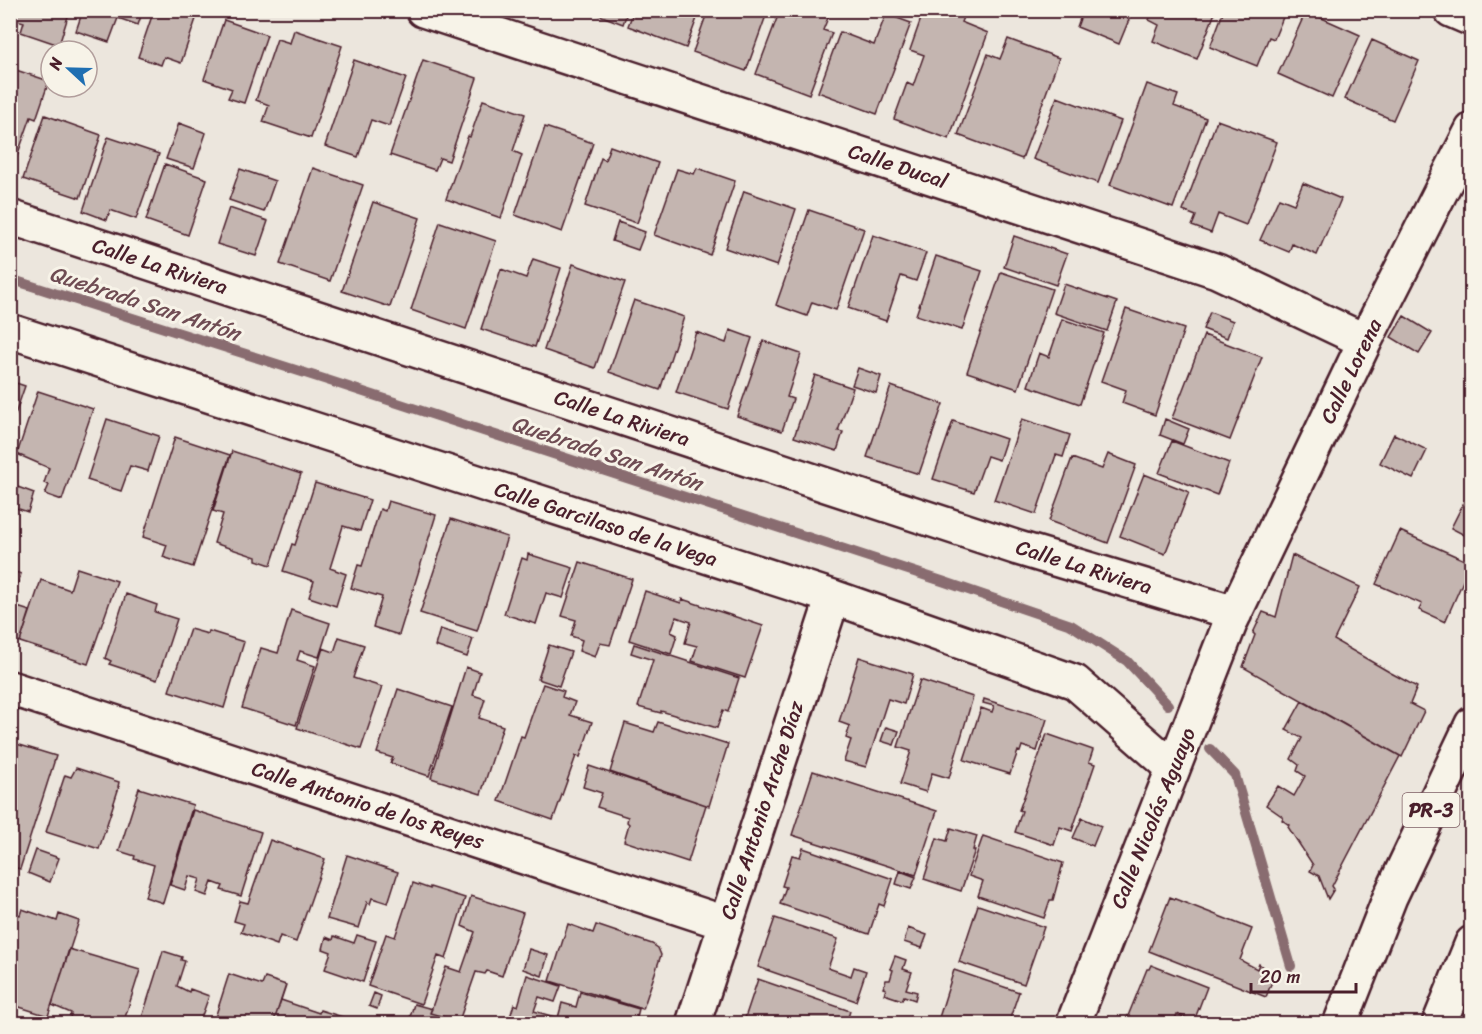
<svg xmlns="http://www.w3.org/2000/svg" width="1482" height="1034" font-family="Sriracha,sans-serif">
<style>
.lines{fill:none;stroke-linecap:round;stroke-linejoin:round}
.stream{stroke:#896c6f;stroke-width:10}
.building{fill:#c4b5b0;stroke:#4a1f2b;stroke-width:1.5}
.street-casing{stroke:#4a1f2b;stroke-width:38}
.highway-casing{stroke:#4a1f2b;stroke-width:38}
.street{stroke:#f7f3e8;stroke-width:33}
.highway{stroke:#f7f3e8;stroke-width:33}
.labels{text-anchor:middle;dominant-baseline:central;stroke-width:6;stroke-linejoin:round;paint-order:stroke}
.shield{fill:#f7f3e8;stroke:#7e5f64;stroke-width:1.5}
.shield-label{font-size:20px;font-weight:bold;fill:#4a1f2b}
.street-label{font-size:21px;fill:#4a1f2b;stroke:#f7f3e8}
.water-label{font-size:22px;font-style:italic;fill:#6f4c53;stroke:#f7f3e8}
</style>
<rect width="100%" height="100%" fill="#ece6dd"/>
<filter id="ink" filterUnits="userSpaceOnUse"><feTurbulence type="fractalNoise" baseFrequency=".0167" numOctaves="2"/><feDisplacementMap in="SourceGraphic" scale="12" xChannelSelector="R" yChannelSelector="G"/><feConvolveMatrix kernelMatrix="1 2 1 2 8 2 1 2 1" color-interpolation-filters="sRGB"/></filter>
<g filter="url(#ink)">
<g class="lines">
<!-- stream -->
<path class="stream" d="M10,279L327,380L942,581L1071,625L1127,661L1168,705
M1210,749L1235,775L1291,966"/>
</g>
<!-- building -->
<path class="building" d="M10,10H70L59,45L21,32L24,22L10,18Z
M83,10H143L138,25L118,18L109,42L76,31Z
M154,10H199L181,63L164,57L161,65L138,57Z
M586,10H628L623,24Z
M634,10H700L686,48L628,26Z
M708,10H768L746,71L693,52Z
M780,10H823L830,13L823,30L832,33L809,94L756,74Z
M924,10H966L961,22L988,33L949,139L894,119L907,83L913,86L924,55L910,50Z
M1083,10H1133L1119,44L1077,27Z
M1153,10H1216L1197,59L1153,41L1159,25L1149,20Z
M1224,10H1286L1274,39L1269,37L1257,66L1210,47Z
M1306,11L1360,35L1332,98L1278,74Z
M886,14L911,23L877,114L818,92L840,32L874,45Z
M224,20L267,35L244,103L228,98L232,89L204,79Z
M294,30L342,46L311,138L263,122L269,105L256,100L277,39L290,43Z
M1008,39L1059,58L1022,159L958,135L988,54L1000,59Z
M1372,40L1419,61L1393,120L1345,99Z
M354,60L406,78L389,126L371,120L358,157L325,146Z
M423,60L477,78L449,161L440,158L435,170L390,155Z
M10,68L49,81L36,119L31,117L10,176Z
M1147,84L1178,95L1174,106L1206,118L1173,208L1110,185Z
M1057,97L1121,121L1098,183L1033,159Z
M483,100L525,114L513,151L522,155L501,218L446,199L468,136L470,137Z
M45,115L101,135L80,198L23,179Z
M1217,120L1277,142L1246,225L1218,214L1211,233L1192,226L1196,216L1183,211Z
M179,123L206,133L194,168L166,159Z
M545,127L593,143L562,232L515,215Z
M108,137L159,154L136,219L110,210L107,220L83,211Z
M610,146L658,163L637,223L585,206L601,158L605,160Z
M165,164L207,179L188,235L146,220Z
M313,168L363,185L330,281L280,264Z
M697,168L735,181L710,255L654,235L677,169L694,174Z
M240,169L275,181L264,212L229,200Z
M1303,183L1341,199L1317,255L1292,244L1289,252L1260,240L1279,198L1294,204Z
M744,191L796,209L777,266L725,248Z
M373,202L420,218L390,307L342,291Z
M229,208L268,221L256,256L217,244Z
M809,210L864,229L836,310L812,302L807,316L776,305Z
M440,222L496,241L466,329L411,310Z
M618,222L645,232L638,250L612,241Z
M873,235L926,253L916,281L901,276L886,321L848,308Z
M1014,236L1067,254L1056,285L1004,267Z
M936,256L982,271L962,330L916,315Z
M533,259L561,268L535,347L481,329L501,269L526,278Z
M573,264L625,282L595,368L544,350Z
M1001,272L1052,289L1018,389L967,372Z
M1064,284L1117,302L1107,331L1054,313Z
M634,300L684,317L660,390L609,372Z
M1126,309L1184,329L1155,415L1122,403L1126,390L1101,381Z
M1210,312L1233,321L1227,338L1203,329Z
M1404,316L1432,333L1419,354L1391,337Z
M1062,319L1104,333L1080,404L1028,386L1039,353L1049,357Z
M730,330L752,338L728,409L676,392L696,332L726,343Z
M1204,335L1262,357L1230,440L1172,418Z
M763,341L801,354L787,397L793,399L782,431L737,416Z
M858,368L881,376L876,393L852,385Z
M815,375L853,388L838,431L843,432L837,451L794,437Z
M10,381L25,386L10,429Z
M891,386L943,404L919,474L867,457Z
M38,391L93,409L62,500L45,494L49,485L44,483L49,468L17,454Z
M107,419L159,436L148,471L130,466L121,491L87,480Z
M1022,419L1070,435L1063,457L1056,455L1036,514L994,500Z
M1165,419L1189,429L1183,444L1160,435Z
M953,421L1006,439L999,460L987,456L974,492L933,479Z
M1394,434L1427,450L1413,479L1380,463Z
M175,437L230,455L193,567L163,557L167,545L143,537Z
M1172,441L1229,463L1217,495L1159,473Z
M232,451L301,474L271,565L256,560V557L214,543L223,514L213,511Z
M1108,454L1136,465L1108,543L1049,521L1072,458L1102,469Z
M1144,474L1189,492L1165,554L1120,536Z
M315,483L370,500L360,531L343,526L330,568L346,574L336,606L309,597L314,581L283,571L292,544L295,545Z
M15,486L34,493L28,512L10,506Z
M1472,486V539L1451,528Z
M388,501L436,515L399,635L373,627L382,597L351,588L358,565L362,566L380,509L385,511Z
M451,519L507,537L477,631L420,613Z
M1400,531L1471,563L1445,622L1419,610L1422,604L1376,584Z
M528,554L573,568L563,598L546,593L536,624L504,614L522,558L527,560Z
M1292,555L1360,587L1334,640L1391,673L1417,687L1410,704L1424,711L1402,757L1243,667L1255,635L1253,633L1263,612L1276,617Z
M580,562L632,579L610,645L600,643L595,657L579,651L582,640L571,636L576,620L562,616Z
M77,568L117,581L88,664L20,642L41,580L70,590Z
M10,570L21,574L11,605L30,611L20,642L10,638Z
M645,591L681,603L682,599L763,626L745,678L692,661L697,646L685,643L691,622L676,617L671,632L677,635L671,654L629,640Z
M126,594L157,605L155,612L177,619L157,680L109,664L111,661L105,658Z
M291,610L330,623L319,657L300,651L297,660L315,666L296,725L242,708L261,648L278,653Z
M190,629L208,634L209,631L244,642L224,708L169,691Z
M440,629L473,639L467,657L435,646Z
M339,637L364,645L353,678L382,687L361,749L297,728L323,648L334,652Z
M634,644L739,678L728,712L723,710L717,728L661,711V713L638,707L653,660L631,653Z
M549,645L571,652L559,686L538,679Z
M859,657L913,674L904,704L888,699L866,767L844,761L851,740L846,738L850,726L839,722Z
M466,667L480,672L473,695L485,699L479,718L503,726L481,794L431,778Z
M920,680L973,697L949,778L932,773L926,792L900,784L911,751L898,747Z
M543,684L564,691L562,697L575,702L570,715L592,722L580,757L576,756L553,820L499,801L521,736L524,737Z
M398,689L452,707L429,776L390,763L393,758L377,753Z
M984,699L1047,719L1037,751L1022,746L1020,752L1018,751L1010,774L964,760L981,708L992,712L994,706L983,703Z
M1302,701L1400,756L1332,886L1334,889L1328,899L1319,876L1310,871L1313,865L1288,827L1289,825L1282,820L1283,817L1266,805L1278,786L1294,796L1305,776L1297,771L1299,765L1291,759L1302,738L1286,730Z
M658,722L728,744L709,806L610,772L625,723L654,732Z
M886,727L899,731L894,745L881,741Z
M1047,734L1093,750L1089,762L1095,764L1072,831L1060,827L1054,845L1015,832L1022,811L1019,810Z
M10,742L56,756L20,869L10,866Z
M589,766L706,805L688,862L624,841L629,824L627,822L628,817L597,807L602,793L583,787Z
M76,768L119,782L118,787H119L99,849L46,832L65,775L71,777Z
M813,771L937,811L916,875L792,835Z
M139,788L193,805L163,903L145,897L154,865L134,859L135,856L119,851Z
M193,810L261,832L241,896L221,890L223,886L212,882L207,896L196,892L200,879L189,876L185,890L170,885Z
M1082,818L1101,826L1093,846L1073,838Z
M951,828L977,836L973,850H975L961,891L924,879L937,838L947,841Z
M983,836L1063,863L1053,900H1050L1044,918L978,896L983,881L969,876Z
M270,840L325,859L296,942L280,936L277,945L241,932L244,924L234,921L240,901L248,903Z
M803,848L893,879L884,906L879,904L869,934L780,904L786,887L782,886L792,855L800,857Z
M36,850L59,858L50,882L28,873Z
M347,855L398,872L388,903L372,898L370,904L367,902L359,928L327,919Z
M900,871L916,877L911,889L896,884Z
M413,883L430,889V887L465,898L446,959L438,956L421,1004L368,986L386,934L395,937Z
M10,885L17,887L10,906Z
M471,896L523,913L502,976L487,971L485,974L476,972L459,1021L430,1013L446,967L461,972L475,932L462,926Z
M1170,897L1252,929L1240,960L1257,969L1259,964L1274,976L1266,997L1149,951Z
M978,905L1044,927L1024,984L959,962Z
M22,909L57,921L59,914L79,921L48,1016L10,1004V911L20,915Z
M775,918L838,939L828,968L851,976L854,967L866,971L856,1001L758,967Z
M568,924L593,933L596,925L652,944L658,948L661,955L643,1009L550,981Z
M908,928L927,935L922,948L904,942Z
M357,935L376,941L363,982L325,969L331,952L323,949L326,937L333,940L334,936L354,943Z
M69,949L140,970L123,1024H69L71,1013L52,1005Z
M529,949L548,955L542,976L523,969Z
M163,951L182,957L181,960L185,961L177,986L189,992L190,989L209,996L199,1024H140Z
M895,956L906,960L903,969L912,972L906,989L917,992L915,1000L904,996L902,1000L884,994L886,989L883,988L886,980H890L893,970L890,969Z
M1151,965L1207,987L1194,1021L1177,1014L1173,1024H1147L1128,1016L1147,969H1149Z
M954,970L1019,992L1008,1024H937Z
M229,974L262,985L265,978L286,985L273,1024H213Z
M527,975L561,986L555,1002L539,997L534,1011L558,1018L562,1003L576,1007L580,992L639,1009L635,1024H508L514,1004L518,1006Z
M758,979L850,1011L846,1024H743Z
M374,993L381,996L377,1009L369,1006Z
M281,1000L319,1013L320,1010L349,1019L348,1024H273Z
M414,1004L432,1009L430,1013L448,1018L446,1024H408Z"/>
<g class="lines">
<defs>
<path id="street" d="M423,10L1217,271L1365,341
M1451,10L1472,19
M10,217L1018,548L1235,613
M10,331L833,597L1075,682L1173,768
M10,688L725,923
M693,1024L833,597
M1073,1024L1231,621L1365,341L1472,130"/>
<path id="highway" d="M1340,1024L1390,897L1472,724
M1439,1024L1472,943"/>
</defs>
<!-- street casing -->
<use href="#street" class="street-casing"/>
<!-- highway casing -->
<use href="#highway" class="highway-casing"/>
<!-- street -->
<use href="#street" class="street"/>
<!-- highway -->
<use href="#highway" class="highway"/>
</g>
</g>
<g class="labels">
<!-- shield labels -->
<rect class="shield" x="1402.5" y="793" width="57" height="34" rx="4.5"/>
<g class="shield-label">
<text x="1431" y="810">PR-3</text>
</g>
<!-- street labels -->
<g class="street-label">
<text transform="translate(898 166) rotate(18)">Calle Ducal</text>
<text transform="translate(160 266) rotate(18)">Calle La Riviera</text>
<text transform="translate(1351 371) rotate(-64)">Calle Lorena</text>
<text transform="translate(622 418) rotate(18)">Calle La Riviera</text>
<text transform="translate(606 524) rotate(18)">Calle Garcilaso de la Vega</text>
<text transform="translate(1084 567) rotate(17)">Calle La Riviera</text>
<text transform="translate(368 805) rotate(18)">Calle Antonio de los Reyes</text>
<text transform="translate(762 810) rotate(-72)">Calle Antonio Arche Díaz</text>
<text transform="translate(1153 818) rotate(-68)">Calle Nicolás Aguayo</text>
</g>
<!-- water labels -->
<g class="water-label">
<text transform="translate(145 303) rotate(18)">Quebrada San Antón</text>
<text transform="translate(607 453) rotate(18)">Quebrada San Antón</text>
</g>
</g>
<!-- margin -->
<rect width="1482" height="1034" fill="none" stroke="#f7f3e8" stroke-width="36"/>
<rect x="18" y="18" width="1446" height="998" fill="none" stroke="#4a1f2b" stroke-width="2" filter="url(#ink)"/>
<!-- north arrow -->
<g transform="translate(69 69) rotate(292)"><circle r="28" fill="#f7f3e8" stroke="#b29e9c" stroke-width="1.5"/>
<path d="M0-4.5L10 22L0 15L-10 22Z" fill="#1f6fb2"/>
<text y="-9" font-size="16" font-weight="bold" text-anchor="middle" fill="#4a1f2b">N</text>
</g>
<!-- scale -->
<path d="M1251 983v9h105v-9" fill="none" stroke="#4a1f2b" stroke-width="3"/>
<text x="1260" y="983" font-size="18" fill="#4a1f2b" stroke="#f7f3e8" stroke-width="4.5" paint-order="stroke">20 m</text>
</svg>
